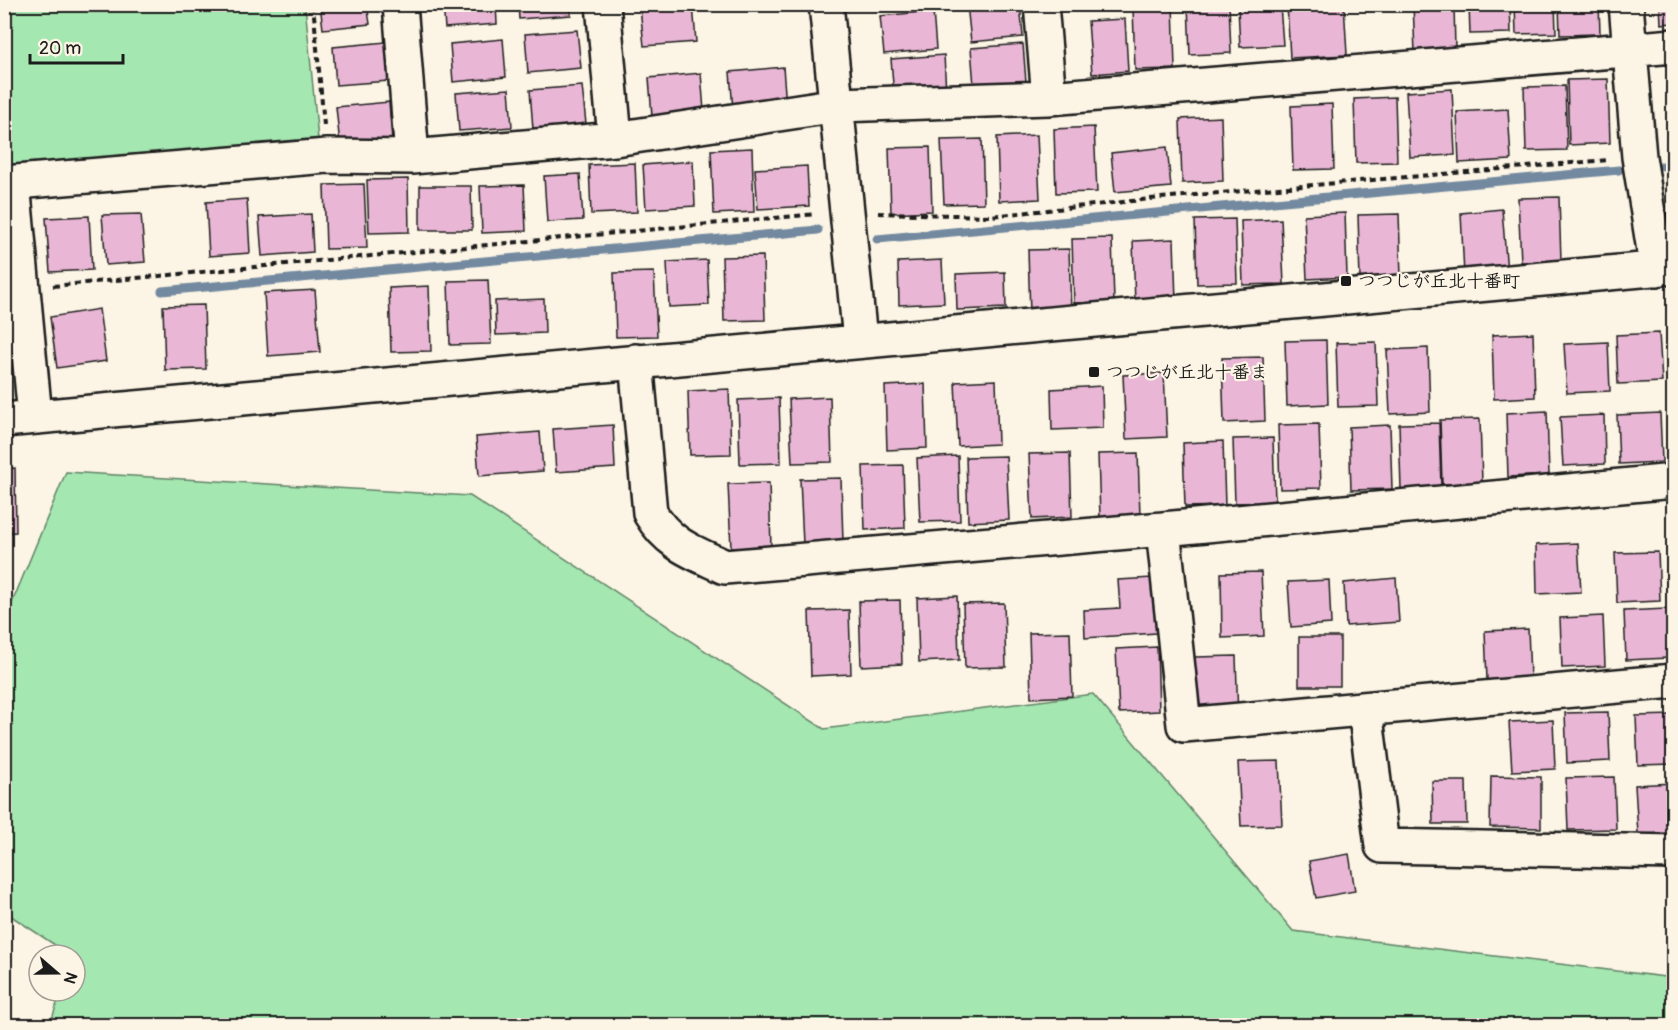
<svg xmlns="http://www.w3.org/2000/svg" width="1678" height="1030" font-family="Pangolin,'Klee One',sans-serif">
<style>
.green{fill:#a5e7b1;stroke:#608266;stroke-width:1.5}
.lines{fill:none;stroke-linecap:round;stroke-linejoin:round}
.stream{stroke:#73899f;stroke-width:9}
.building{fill:#e9b7d5;stroke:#1c1c1c;stroke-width:1.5}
.minor-casing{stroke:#1c1c1c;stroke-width:38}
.path{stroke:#1c1c1c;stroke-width:4;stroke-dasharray:6 4.5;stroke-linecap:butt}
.minor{stroke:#fcf5e5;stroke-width:33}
.poi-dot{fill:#1c1c1c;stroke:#fcf5e5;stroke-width:2}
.labels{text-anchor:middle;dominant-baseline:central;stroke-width:4.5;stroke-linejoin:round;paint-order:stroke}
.poi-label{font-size:18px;font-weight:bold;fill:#1c1c1c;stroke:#fcf5e5;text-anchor:start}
</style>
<rect width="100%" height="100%" fill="#fcf5e5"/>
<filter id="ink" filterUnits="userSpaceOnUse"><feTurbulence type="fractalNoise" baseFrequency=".0167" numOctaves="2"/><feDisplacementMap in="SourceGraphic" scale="12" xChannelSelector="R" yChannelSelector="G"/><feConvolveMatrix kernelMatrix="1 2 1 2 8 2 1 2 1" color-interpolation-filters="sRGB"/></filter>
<g filter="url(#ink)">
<!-- green -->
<path class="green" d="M5,5H305L318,139L5,168Z
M66,472L470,496L824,729L1093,694L1293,931L1673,978V1025H50L61,991H75V955H70L5,912V620Z"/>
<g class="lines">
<!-- stream -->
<path class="stream" d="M1663,166L1674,164
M877,239L1619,170
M162,291L818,230"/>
</g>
<!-- building -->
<path class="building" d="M320,4H367L370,24L323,29Z
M443,4H496L497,24L445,28Z
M518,4H570L571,15L519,19Z
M693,4L696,42L644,46L640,8Z
M967,4H1020L1023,37L971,42Z
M1173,4L1175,69L1135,70L1133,6Z
M1188,4H1229L1231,53L1190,55Z
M1287,4H1344L1347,55L1290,58Z
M1413,4H1454L1455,51L1415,53Z
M1469,4H1510L1511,33L1470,34Z
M1515,4H1555L1556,33L1516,34Z
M1559,4H1599L1600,34L1560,35Z
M1660,4H1674V23L1661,24Z
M1280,5L1283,45L1240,47L1238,7Z
M933,11L936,49L884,54L880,16Z
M1125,19L1128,71L1092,74L1088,21Z
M577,30L581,68L528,73L525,34Z
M503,39L506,77L453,82L450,44Z
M386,42L389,81L336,85L333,47Z
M1023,44L1026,82L974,86L971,48Z
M944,55L946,93L894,97L891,59Z
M783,67L786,106L733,110L730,72Z
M701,73L704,111L652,116L649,78Z
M1608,79L1610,143L1569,145L1567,80Z
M582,86L586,124L533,129L530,90Z
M1565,86L1567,150L1526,151L1524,87Z
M509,89L512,127L459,131L456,93Z
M1452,89L1455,155L1410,157L1406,92Z
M1395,97L1397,162L1356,163L1354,99Z
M389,102L392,140L340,145L336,107Z
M1332,104L1334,169L1293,170L1291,106Z
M1508,109L1511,160L1459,163L1457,112Z
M1221,117L1223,181L1182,183L1180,119Z
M1094,127L1097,192L1056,193L1054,129Z
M1037,135L1040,199L999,201L997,137Z
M982,139L984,203L944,204L941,140Z
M930,147L932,211L891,213L889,148Z
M1167,147L1171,187L1115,192L1111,153Z
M752,148L754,212L714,214L711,150Z
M693,161L695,206L646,209L643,165Z
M635,163L637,212L591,214L589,165Z
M807,166L809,206L758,209L755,169Z
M580,174L583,220L547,222L544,176Z
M408,179L409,232L369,233L367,180Z
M364,184L367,248L326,249L324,185Z
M524,185L526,231L482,233L480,186Z
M420,186H471L472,230H420Z
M1559,197L1561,261L1521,262L1518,198Z
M247,199L250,253L209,256L206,202Z
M1502,209L1507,272L1464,275L1461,213Z
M1345,213L1347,277L1307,279L1304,215Z
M141,214L145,262L106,265L102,215Z
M311,214L313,252L262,256L259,217Z
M1399,214L1401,278L1360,280L1358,215Z
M89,216L92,270L50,272L46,218Z
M1235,219L1237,283L1197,284L1195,220Z
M1281,219L1284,284L1243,285L1241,221Z
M1112,238L1114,302L1074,303L1072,239Z
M1174,239L1176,303L1135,305L1133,241Z
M1069,249L1071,313L1030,314L1028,250Z
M763,256L765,320L724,321L722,257Z
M707,260L709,305L669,307L667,262Z
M942,260L944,303L899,305L898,262Z
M654,272L657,336L616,337L614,273Z
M1005,272L1006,308L957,310L956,274Z
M488,280L491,344L450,345L448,281Z
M429,286L431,351L391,352L389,288Z
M315,290L320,352L268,356L264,293Z
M544,299L545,333L496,335L495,301Z
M204,305L206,369L165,370L163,306Z
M99,309L106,361L57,368L50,317Z
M1533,333L1535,397L1494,399L1492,335Z
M1659,333L1662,382L1618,384L1616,335Z
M1326,340L1328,404L1287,406L1285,341Z
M1376,342L1378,406L1338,407L1336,343Z
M1608,342L1610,391L1567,393L1564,344Z
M1428,348L1430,412L1390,414L1387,350Z
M1263,357L1265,421L1224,423L1222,358Z
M1164,373L1167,437L1126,439L1123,375Z
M996,380L998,444L958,446L955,382Z
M925,384L927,448L887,450L885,386Z
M1102,386L1103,428L1052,430L1051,389Z
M729,389L731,454L690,455L688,391Z
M830,397L832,462L792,463L789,399Z
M779,398L781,463L740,464L738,400Z
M1547,411L1549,475L1508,477L1506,413Z
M1660,413L1662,462L1619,464L1617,415Z
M1604,415L1605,464L1563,466L1560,417Z
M1480,419L1482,483L1442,484L1440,420Z
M1439,423L1441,487L1401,489L1399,424Z
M1319,424L1321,488L1280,489L1278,425Z
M613,425L615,468L556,472L553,429Z
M1390,425L1392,489L1351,490L1349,427Z
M540,432L543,471L479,476L476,437Z
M1273,438L1275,502L1235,503L1233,439Z
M1223,441L1225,506L1185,507L1183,443Z
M1070,453L1072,517L1032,519L1029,454Z
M1138,453L1140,517L1100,518L1098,454Z
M958,456L960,521L920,522L917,458Z
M1006,456L1009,520L968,522L966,457Z
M903,465L905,528L865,530L863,466Z
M15,468L16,532L4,533V469Z
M841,478L843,542L803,544L800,479Z
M769,483L771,547L731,548L728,484Z
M1578,543L1581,592L1537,594L1536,545Z
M1658,552L1660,601L1617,603L1615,553Z
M1261,572L1264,636L1222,638L1221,573Z
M1153,578L1156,633L1085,638L1084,610L1120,608L1118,580Z
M1396,578L1399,622L1346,626L1344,583Z
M1329,580L1331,624L1291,627L1288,582Z
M957,596L959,660L919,662L917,598Z
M900,600L902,664L861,666L859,601Z
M1004,603L1006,667L965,668L963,604Z
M1667,609L1669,658L1626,660L1624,611Z
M849,610L851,674L811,676L809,611Z
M1603,616L1605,666L1562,668L1560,618Z
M1528,629L1530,678L1487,680L1485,631Z
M1070,632L1072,696L1031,698L1029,633Z
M1299,637H1340V686H1299Z
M1157,647L1159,711L1119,713L1116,649Z
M1236,656L1238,720L1197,721L1195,657Z
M1608,712L1610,761L1567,763L1565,713Z
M1674,715V764L1638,765L1636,716Z
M1553,720L1555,769L1512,771L1509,722Z
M1279,761L1282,825L1241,826L1238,762Z
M1491,776L1541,777V828L1490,827Z
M1614,777L1616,829L1568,830L1566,778Z
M1432,781H1466L1467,824H1433Z
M1674,783V833L1638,834L1635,785Z
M1349,854L1355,891L1316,898L1309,861Z"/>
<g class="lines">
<defs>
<path id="minor" d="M400,4L412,157
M603,4L615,139
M826,4L860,340
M1041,4L1049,98
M1626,4L1639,157L1657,269
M4,183L327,156L412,157L615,139L838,105L1049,98L1674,46
M13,183L35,417
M636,361L650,513C669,545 693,552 725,567L1163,529L1184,725L1674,681
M4,420L1674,267
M1163,529L1674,481
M1365,709L1382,846L1674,852"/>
</defs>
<!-- minor casing -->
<use href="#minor" class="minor-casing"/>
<!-- path -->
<path class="path" d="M313,4L324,125
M878,213L991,216L1160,198L1608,160
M53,286L816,214"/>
<!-- minor -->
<use href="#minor" class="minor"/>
</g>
</g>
<!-- markers -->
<g class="poi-dot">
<rect x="1340" y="275" width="12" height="12" rx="3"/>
<rect x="1088" y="366" width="12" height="12" rx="3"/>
</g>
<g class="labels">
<!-- poi labels -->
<g class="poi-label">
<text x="1358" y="281">つつじが丘北十番町</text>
<text x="1106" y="372">つつじが丘北十番ま</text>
</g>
</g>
<!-- margin -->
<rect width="1678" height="1030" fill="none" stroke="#fcf5e5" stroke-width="24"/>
<rect x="12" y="12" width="1654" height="1006" fill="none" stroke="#1c1c1c" stroke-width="2" filter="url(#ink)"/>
<!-- north arrow -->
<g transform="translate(57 973) rotate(110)"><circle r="28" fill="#fcf5e5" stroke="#a29e95" stroke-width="1.5"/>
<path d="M0-4.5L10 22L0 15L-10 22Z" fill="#1c1c1c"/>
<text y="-9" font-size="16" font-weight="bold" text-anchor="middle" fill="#1c1c1c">N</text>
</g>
<!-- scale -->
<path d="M30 54v9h93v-9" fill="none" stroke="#1c1c1c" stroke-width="3"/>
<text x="39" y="54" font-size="18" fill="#1c1c1c" stroke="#fcf5e5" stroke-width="4.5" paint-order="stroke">20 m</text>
</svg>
